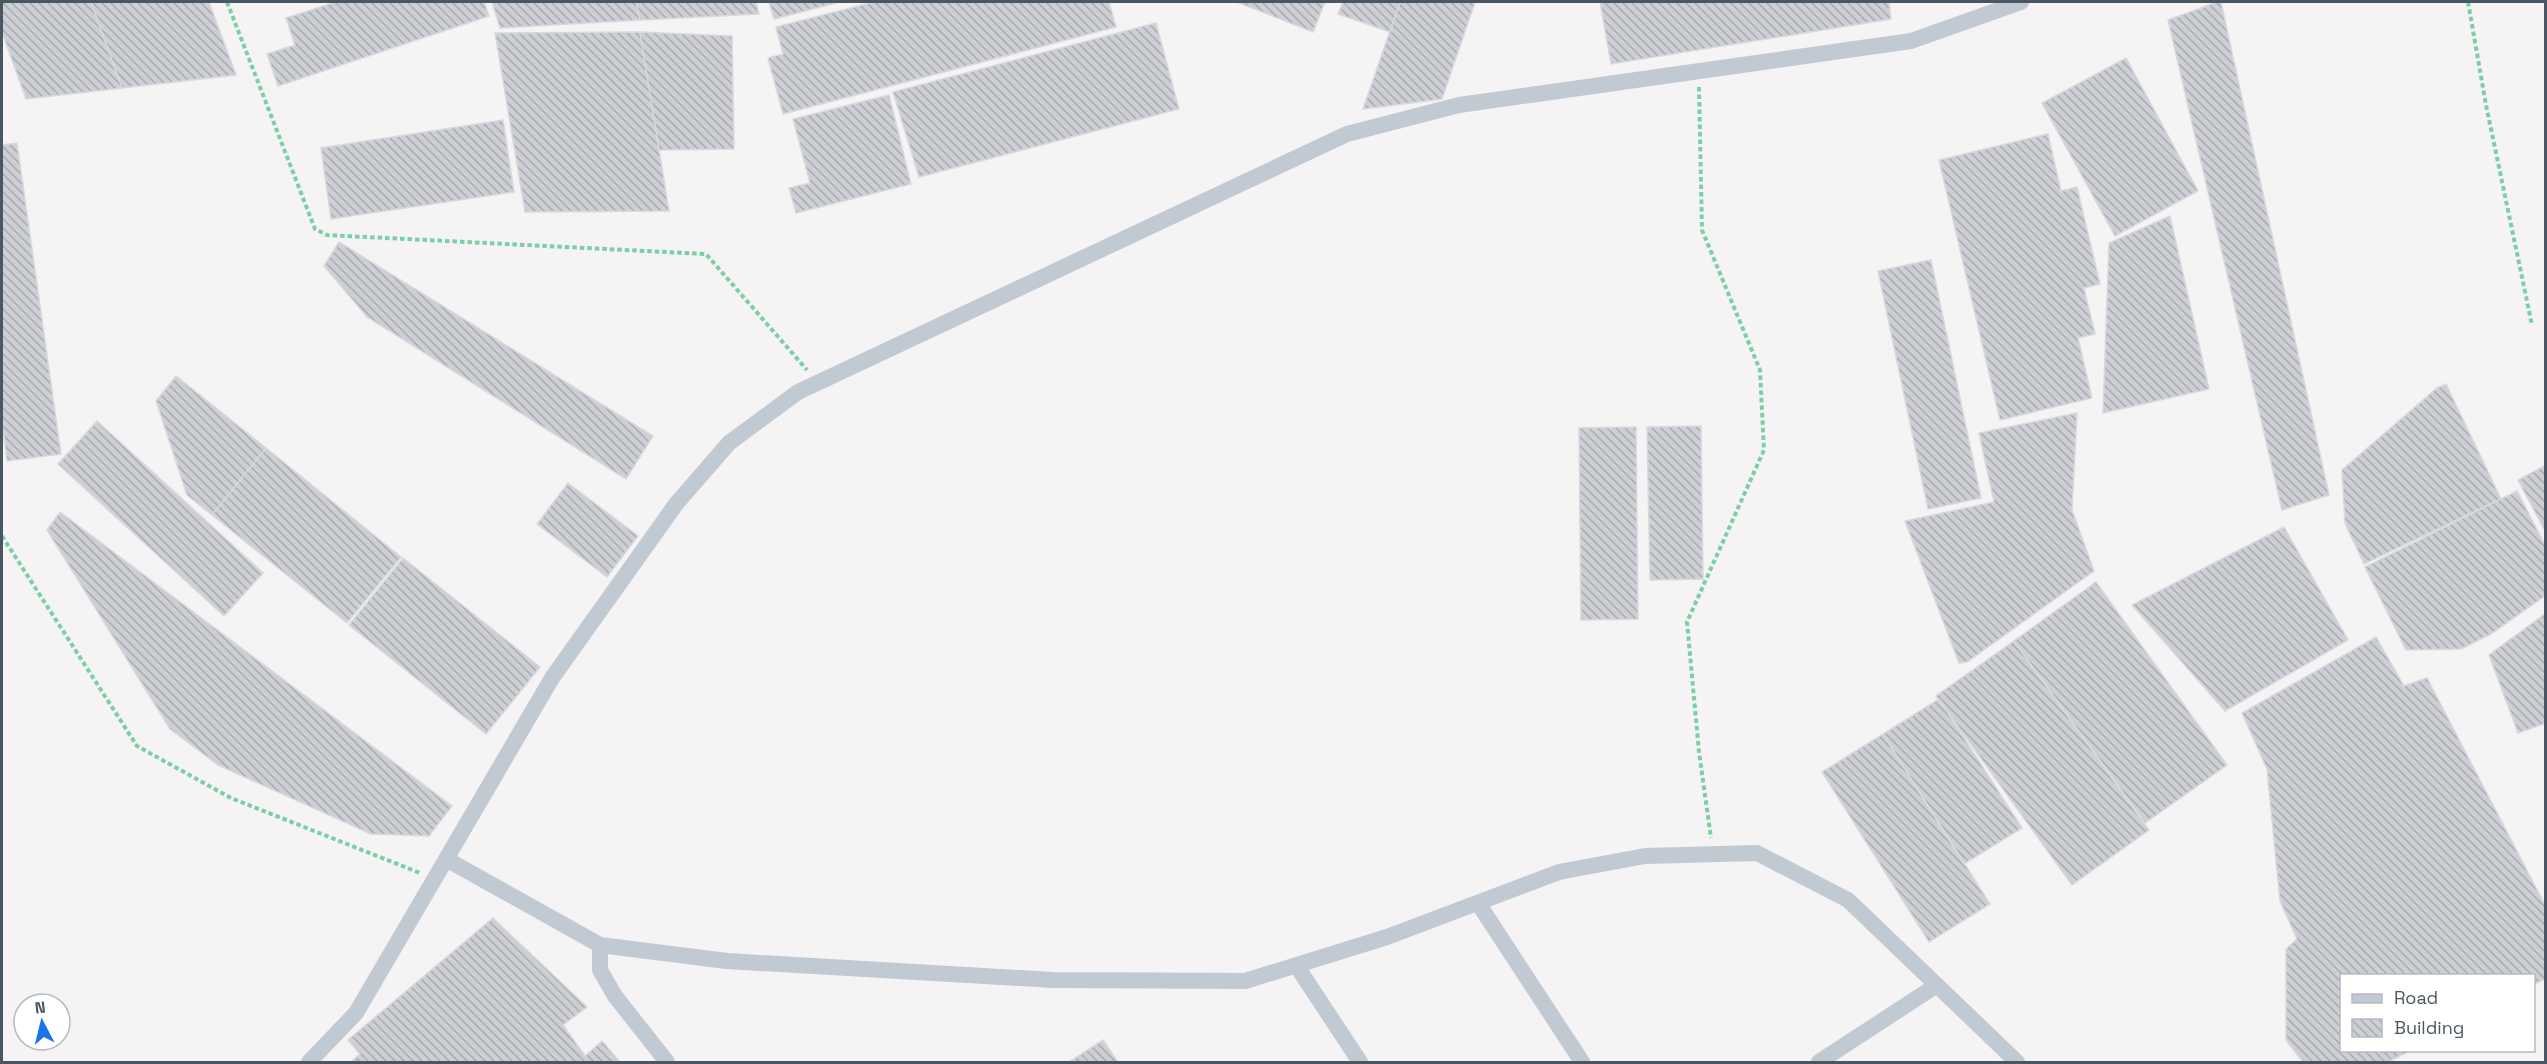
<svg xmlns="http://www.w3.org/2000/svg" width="2547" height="1064" font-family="'Space Grotesk',sans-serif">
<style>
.building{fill:url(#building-back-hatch);stroke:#d7d9de;stroke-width:1.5}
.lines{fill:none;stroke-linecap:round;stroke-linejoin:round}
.path{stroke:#7ad0a6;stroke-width:4;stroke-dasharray:4.5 3;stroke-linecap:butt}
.minor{stroke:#c1cad2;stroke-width:16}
</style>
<defs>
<pattern id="building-back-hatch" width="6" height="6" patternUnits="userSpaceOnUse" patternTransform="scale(1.5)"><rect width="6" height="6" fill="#cdcfd5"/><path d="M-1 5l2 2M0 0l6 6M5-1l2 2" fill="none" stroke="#a8abb0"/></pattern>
</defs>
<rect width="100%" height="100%" fill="#f5f3f3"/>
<!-- building -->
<path class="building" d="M2,2H91L122,88L26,99L2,32Z
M91,2H209L236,75L122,88Z
M336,2H484L489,16L278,86L267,54L295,45L286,18Z
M492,2H636L640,20L500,28Z
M636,2H756L759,14L640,20Z
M769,2H840L774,19Z
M874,2H1109L1116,27L783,114L768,58L783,54L776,27Z
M1237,2H1325L1313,32Z
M1343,2H1400L1390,32L1338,14Z
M1400,2H1475L1442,99L1363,109Z
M1600,2H1889L1891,19L1611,64Z
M2217,2H2221L2329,495L2282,510L2168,20Z
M1156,23L1179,109L919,177L893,92Z
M640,32L732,36L734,149L659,150Z
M640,32L669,211L525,212L495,33Z
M2126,58L2198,191L2115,236L2042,103Z
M889,95L911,184L796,213L789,188L810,183L793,119Z
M503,120L514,192L331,219L321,148Z
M2048,134L2061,191L2077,187L2100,284L2084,288L2095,334L2078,338L2092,398L2000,420L1939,160Z
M17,143L61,454L7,461L2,420V145Z
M2170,216L2209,389L2103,413L2109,243Z
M339,242L653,436L626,479L367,317L324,266Z
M1931,260L1981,498L1928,509L1878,271Z
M176,376L266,448L212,515L187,495L156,401Z
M2446,384L2501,499L2364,564L2345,523L2342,470L2437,388Z
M2077,413L2072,510L2094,571L1967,662L1959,663L1905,521L1994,502L1979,433Z
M97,421L263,573L224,616L58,464Z
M1701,426L1703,579L1650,580L1647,427Z
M1636,427L1638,619L1581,620L1579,428Z
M266,448L401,557L347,623L212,515Z
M2546,465V533L2518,480Z
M568,483L638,536L607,577L537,524Z
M2517,491L2546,547V595L2491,634L2461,649L2406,650L2365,567Z
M60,512L452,806L429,836L371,834L218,765L170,729L47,530Z
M2284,527L2348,640L2225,711L2132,605Z
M403,558L540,667L486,734L349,625Z
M2096,582L2227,765L2145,823L2014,641Z
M2546,613V723L2518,733L2489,655Z
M2376,637L2404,686L2427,678L2546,907V979L2534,984V976H2342V1050H2412L2388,1062H2303L2286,1040V949L2297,939L2280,901L2267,769L2242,713Z
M2014,641L2149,830L2072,885L1936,696Z
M1939,699L2022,828L1964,864L1883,734Z
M1883,734L1990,904L1929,942L1822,772Z
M493,918L587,1007L563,1025L585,1056L602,1041L620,1062H351L360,1054L348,1040Z
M1103,1040L1118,1062H1069Z"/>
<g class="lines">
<!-- path -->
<path class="path" d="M227,2L315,229L327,235L706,254L807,370
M2468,2L2486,105L2532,325
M1699,87L1702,230L1760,370L1764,450L1687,622L1699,752L1711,838
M2,536L137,746L231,798L420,873"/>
<!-- minor -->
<path class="minor" d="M446,859L600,945L727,961L1053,980L1245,981L1387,937L1559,872L1645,856L1757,853L1848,900L2017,1062
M1478,903L1582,1062
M600,945V970L615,996L667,1062
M1296,965L1360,1062
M309,1062L356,1013L552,678L676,504L729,443L798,392L1347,134L1459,105L1911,41L2021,2
M1819,1062L1937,985"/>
</g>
<!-- border -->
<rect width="2547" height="1064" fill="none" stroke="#4a5661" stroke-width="6"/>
<!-- legend -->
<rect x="2340" y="974" width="195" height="78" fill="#ffffff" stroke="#b7bbc0" stroke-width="1.5"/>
<rect x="2352" y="994" width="30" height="9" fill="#c1cad2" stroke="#b7bbc0" stroke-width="1.5"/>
<text x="2394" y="1004" font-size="18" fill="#4a5661">Road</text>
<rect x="2352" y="1019" width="30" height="18" fill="url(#building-back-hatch)" stroke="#b7bbc0" stroke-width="1.5"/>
<text x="2394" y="1034" font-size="18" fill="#4a5661">Building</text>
<!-- north arrow -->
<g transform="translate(42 1022) rotate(353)"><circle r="28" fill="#ffffff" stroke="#b7bbc0" stroke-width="1.5"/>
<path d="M0-4.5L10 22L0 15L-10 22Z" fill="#1a73e8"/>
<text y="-9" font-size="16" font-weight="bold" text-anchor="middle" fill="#4a5661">N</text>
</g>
</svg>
